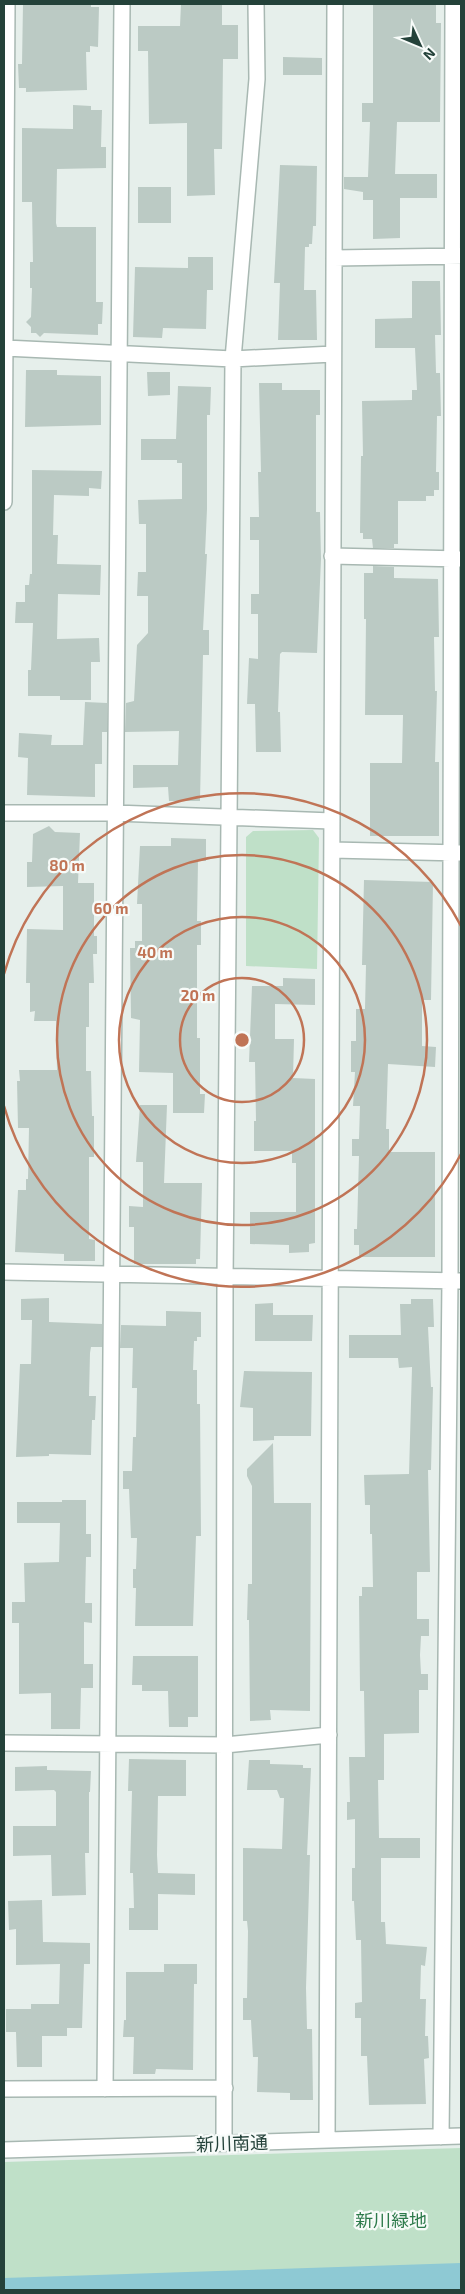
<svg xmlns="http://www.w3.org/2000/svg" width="465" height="2294" font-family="'Exo 2','Noto Sans JP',sans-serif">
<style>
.green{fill:#bfe0c8}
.water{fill:#8ec9d4}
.building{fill:#bbcac4}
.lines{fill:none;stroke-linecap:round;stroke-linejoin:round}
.minor-casing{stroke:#a8b8b2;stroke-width:18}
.minor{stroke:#fff;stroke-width:15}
.ring{fill:none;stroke:#c07456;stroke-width:2.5}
.labels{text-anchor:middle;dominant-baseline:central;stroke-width:4.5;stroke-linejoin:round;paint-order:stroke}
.street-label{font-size:18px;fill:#24423a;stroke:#f7fbf9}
.park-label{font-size:18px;fill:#2d7a4b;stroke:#f7fbf9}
.centre{fill:#c07456;stroke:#f7fbf9;stroke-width:2.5}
.ring-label{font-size:15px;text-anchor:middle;font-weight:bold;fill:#c07456;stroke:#f7fbf9;stroke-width:4.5;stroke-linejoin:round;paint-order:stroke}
</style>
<rect width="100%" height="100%" fill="#e6efeb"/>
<!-- green -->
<path class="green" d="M313,830L319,838L317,969L246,966V837L253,831Z
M461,2148V2290H4V2162Z"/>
<!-- water -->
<path class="water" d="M461,2263V2290H4V2278Z"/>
<!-- building -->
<path class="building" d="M23,4H91V7H99L98,47L90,46V52H86L87,90L26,92V88H19L18,64H22Z
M181,4H222V25H238V59H223L222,149H214L215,195L187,196V123L149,124L148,51H138V26H180Z
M373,4H436V23H441L440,122H397L395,174H437V198H400V238L373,239V200H363V192L344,189V177H368L370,122H362V103H373Z
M283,57L322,58V75H283Z
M73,105L91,106V110H102L101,147H106V168L57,169L56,223L57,227H96V302H103L102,324H98V335L44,333L40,337L36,333H31V327L26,322L31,317L32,288H30V262H33L32,202H22V128L73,129Z
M280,165L317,166L316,226H313L312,244H309V247H305L304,290H316L317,340H278L280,283H274Z
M138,187H171V223H138Z
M188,257H213V290H207L206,329L163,328L162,338L133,337L135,267L188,268Z
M412,281H440L441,335H435L436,373H440L441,416H437L436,472H439V490H434V496H426V501H398V544H394V548H373L372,539H363V533H360L361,456H363L362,401L412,400V390H417L415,348H375V319L412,318Z
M26,370H57V375L101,376V425L25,427Z
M147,372H170V395L148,396Z
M259,383H282V390H320V415H316V512H320L321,559L317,653L282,652L280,654L278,712H280L281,752H256L255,704H247L249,658L258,659V614H251V594H259V540H250V517H259L258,472H261Z
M178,386L211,387L210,415H207V509L205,554H207L203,630H209V655H203L200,801H169L168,787L133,788V765H178L179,731L125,732L126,703L134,701L137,645L148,633V596H137L138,572H146V524H139L138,500L182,499V463H177V460H141V439H176Z
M32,470L102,471L101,489L89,488V496L54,495L53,535H58L57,564L101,565L100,595L58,594L57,639L99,638L100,662H91V700H60V696H28V670H31L33,623H15L16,602H25V585H29L30,574H32Z
M373,566L394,567V578L438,579L439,637H434L435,691H437L435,762H439V836H370V763H402L403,715H365L366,619H364V573H373Z
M85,702L107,703V732H102V764H95V797L27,795L28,758L18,757L19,733L52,735L51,745H83Z
M49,826L55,832L80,833L78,883H94V936H97V954H93L94,983H89V1027H86V1071H91L92,1116H94V1157H89V1239L95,1240V1261H64V1254L15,1252L18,1190H26V1179H28L29,1128H18L17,1081H20L19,1070H57L56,1021H34L35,1011L30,1012V983H26L27,929L63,930V886L27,887V862H32L33,834Z
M171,838L206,839V861H198L197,921H201V945H197V1038H200V1094H205L204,1113H173V1073L139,1072L140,1020L131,1018L130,948H135V941H142V904H137L140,846H171Z
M364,880L433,882L431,1000H422V1046L436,1047L435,1067L388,1064L386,1129H389V1152H435V1257H359V1245H354V1229H357L359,1156H352V1139H359L360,1106H353L355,1072H351V1041H356V1009H365L366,965H362Z
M283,978L315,979V1005L275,1004V1039H294L293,1078L315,1079V1243L309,1244V1252L289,1253V1245L250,1244V1212H296V1163H292V1151H254V1121H256L255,1062H249L252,986H283Z
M140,1105H167L164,1183H202L200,1259H196V1264H134V1227H129V1206L143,1207V1162H136Z
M49,1298V1322L102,1324V1347H91L90,1353L89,1396H96L95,1420H92L91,1455L49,1454V1456L16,1457L20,1364H31L32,1320H21V1299Z
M411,1299H433L434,1327H428L431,1387H433L431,1470H428L430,1572H417V1619H429V1636H421L420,1655L421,1674H428V1690H419V1733L384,1734V1780H378L379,1838H420V1858H381V1922H385L386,1944L427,1947L425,1966L421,1965L420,1999H426L425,2036H428L429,2058L424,2059L426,2104L369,2105L367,2056H361V2018H355V2003L362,2002L361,1940H356L354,1901H352V1868H355V1819L347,1820V1802H350L349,1757H365L364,1691H360L359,1596H362V1587H373L372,1534H370V1505H365L364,1475L409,1474L412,1367L399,1368L398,1358H349V1335H401L400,1304H411Z
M273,1303V1315H313L312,1341H255V1304Z
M166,1311L201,1312V1337H197V1341H194L193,1370H197V1404H200L201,1536H196L193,1626H135L136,1588H133V1569H136L137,1538H131L129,1489H123V1471H132L133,1437H136L137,1388H132L133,1348H120L121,1325L166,1326Z
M244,1371L312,1372L311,1436H274V1440L253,1441V1408L240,1407Z
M273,1443L274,1503H311L310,1711L270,1710L271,1720L250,1721L249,1620H247L248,1584H252V1486L247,1476V1469Z
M62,1500H86V1534H91V1557H86L85,1603H92V1623L84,1622V1664H93V1688H81L80,1729H51V1693L19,1694V1623H12V1602H25L24,1563L59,1562L60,1523H17V1502H62Z
M133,1656H198V1717H188V1727H169L168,1691H142V1685H132Z
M129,1759L186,1760V1796H158L157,1855L158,1873L195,1874V1895L158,1894V1930H129V1908H134L133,1873H130L132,1791H128Z
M249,1760H270V1764L303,1765V1768H311L307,1855H310L306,1988L307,2029H312L313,2100H290V2093L257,2092L258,2057H253L251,2020H243V1998H247L248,1931L247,1921H243V1848L282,1849L284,1798H280L277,1790H247Z
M47,1766V1770L91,1771L90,1792H89V1853H85L86,1895L52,1896L51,1855L13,1856V1826H56V1792L54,1790L15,1791V1767Z
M42,1900L43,1942L90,1943V1964H84L82,2028H67V2036H42V2067H17L16,2032H6V2009H31V2004H59L60,1964L16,1965V1929L9,1930L8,1901Z
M164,1964H197V1984H194L193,2070L156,2069L155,2074H133L134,2037H123L124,2020H126V1972H164Z"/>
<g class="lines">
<defs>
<path id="minor" d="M334,258L461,256
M5,348L233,359L333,354
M4,502L7,4
M332,556L461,559
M4,813H115L332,821
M332,850L461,853
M4,1272L461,1281
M4,1743L225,1745L329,1735
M4,2089L225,2088
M105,2089L122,4
M441,2137L450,1280L453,4
M327,2140L335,4
M224,2143L225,1281L233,359L257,79L256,4
M4,2150L461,2136"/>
</defs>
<!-- minor casing -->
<use href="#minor" class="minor-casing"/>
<!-- minor -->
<use href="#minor" class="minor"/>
</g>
<!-- distance rings -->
<g class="ring">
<circle cx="242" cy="1040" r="62"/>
<circle cx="242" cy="1040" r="123"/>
<circle cx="242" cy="1040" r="185"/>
<path d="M461 1154A247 247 0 0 1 4 1106M4 974A247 247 0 0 1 461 926"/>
</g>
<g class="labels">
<!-- street labels -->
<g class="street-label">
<text transform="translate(232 2143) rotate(-2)">新川南通</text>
</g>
<!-- park labels -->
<g class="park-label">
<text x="391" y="2220">新川緑地</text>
</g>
</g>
<circle cx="242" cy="1040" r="8" class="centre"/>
<g class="ring-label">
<text x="67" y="871">80 m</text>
<text x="111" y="914">60 m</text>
<text x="155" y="958">40 m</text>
<text x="198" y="1001">20 m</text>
</g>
<!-- border -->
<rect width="465" height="2294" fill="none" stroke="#24423a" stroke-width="10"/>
<!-- north arrow -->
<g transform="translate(420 45) rotate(134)" stroke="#f7fbf9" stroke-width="4" paint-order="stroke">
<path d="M0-4L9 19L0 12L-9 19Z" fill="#24423a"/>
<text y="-8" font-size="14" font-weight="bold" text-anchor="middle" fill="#24423a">N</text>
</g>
</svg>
